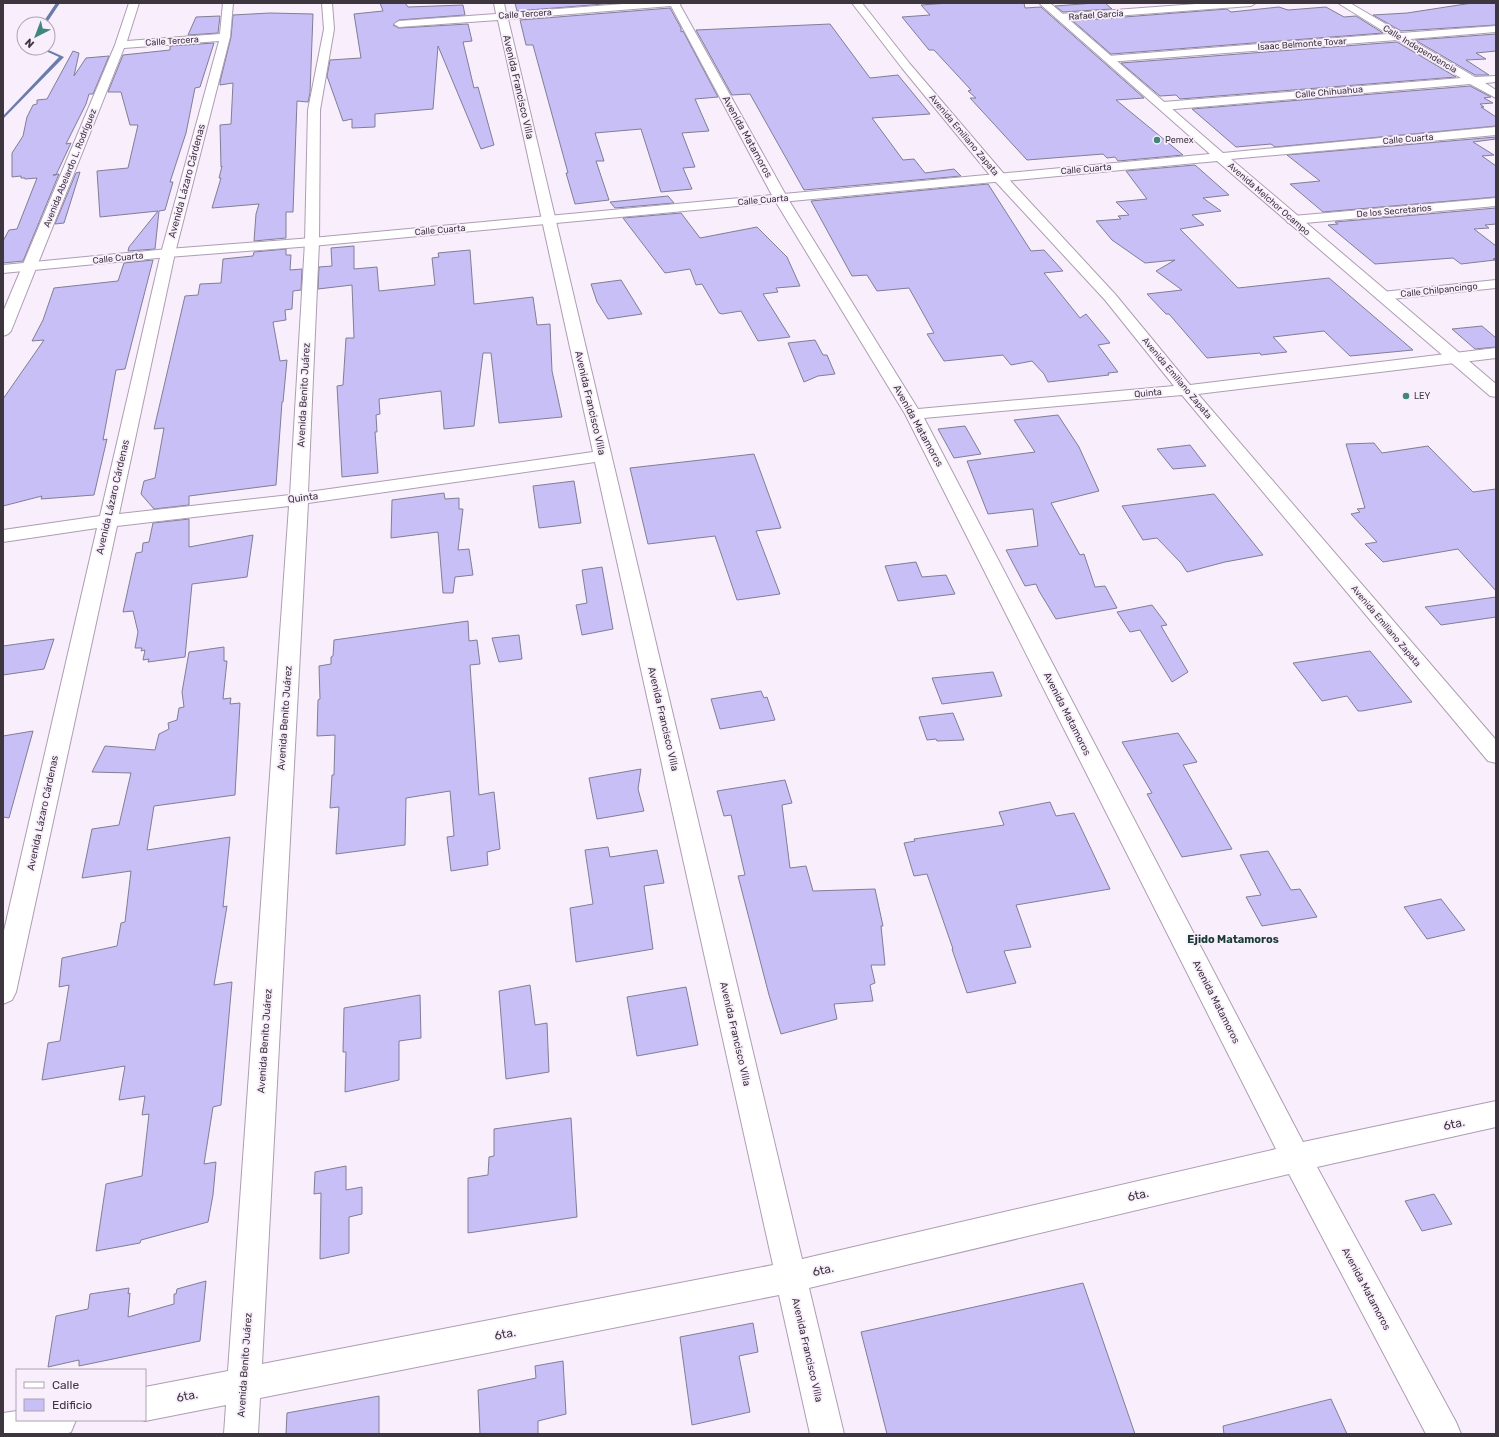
<svg xmlns="http://www.w3.org/2000/svg" width="1499" height="1437" font-family="Rubik,sans-serif">
<style>
.lines{fill:none;stroke-linecap:round;stroke-linejoin:round}
.stream{fill:#6a7ca9;fill-rule:evenodd}
.building{fill:#c7bff5;stroke:#817e97}
.street-casing{stroke:#ae9db3;stroke-width:2}
.secondary-casing{stroke:#ae9db3;stroke-width:2}
.street{fill:#fff;fill-rule:evenodd}
.secondary{fill:#fff;fill-rule:evenodd}
.poi-dot{fill:#41867c;stroke:#f9eefc;stroke-width:1.5}
.labels{text-anchor:middle;dominant-baseline:central;stroke-width:3.5;stroke-linejoin:round;paint-order:stroke}
.far-street-label{font-size:9px;fill:#3d363f;stroke:#f9eefc}
.far-poi-label{font-size:9px;fill:#3d363f;stroke:#f9eefc;text-anchor:start}
.street-label{font-size:10px;fill:#3d363f;stroke:#f9eefc}
.neighbourhood-label{font-size:11px;font-weight:bold;fill:#183934;stroke:#f9eefc}
.near-street-label{font-size:12px;fill:#3d363f;stroke:#f9eefc}
</style>
<rect width="100%" height="100%" fill="#f9eefc"/>
<g class="lines">
<!-- stream -->
<path class="stream" d="M56,3H60L46,24H42Z
M39,48H44L64,57L3,119V116L59,57Z"/>
</g>
<!-- building -->
<path class="building" d="M380,3H405L408,7L463,5L465,15L399,20L393,25L399,28L468,24L472,41L463,42L474,88L478,87L494,145L481,149L438,46L433,109L375,114V127L352,128V119L343,121L327,76L330,60L361,58L354,14L383,11Z
M515,3H616L517,11Z
M949,3H1024L1025,8L1041,7L1144,98L1116,100L1183,155L1118,161L1115,157L1107,158L1103,154L1027,160L970,98H976L968,91L971,90L934,50H929L902,17L930,15L921,5Z
M1095,3H1105L1112,9L1063,12L1055,6Z
M1472,3H1496V25L1401,31L1373,15L1407,13Z
M1279,7L1288,10L1326,7L1344,17L1356,16L1383,33L1111,54L1073,21L1227,9L1231,12Z
M670,8L681,28V32L683,31L718,97L695,99L709,131L682,133L695,167L683,168L692,189L661,192L641,129L595,133L604,161H596L609,200L575,204L566,173H568L533,45H526L520,20Z
M270,13L313,14L310,93L308,102L297,101L293,212H286V238L254,241L256,214L259,204L212,208L221,178H219L222,166L221,167L220,125L231,124L233,83L220,85V82L231,37L233,15Z
M220,16L218,33L188,35L196,17Z
M830,24L870,78L898,75L930,114L872,118L903,160L914,159L925,173L954,169L961,176L804,190L750,94L732,95L696,30Z
M1496,34V51L1476,53L1486,59L1466,60L1489,75H1475L1415,40Z
M1397,42L1456,77L1180,99L1176,95L1160,96L1121,63Z
M214,43L200,87L195,88L186,133L170,182H173L165,210L159,211L155,249L128,251L129,247L158,211L100,217L97,171L128,168L138,125H130L121,92H108L123,55L170,50V46Z
M73,51L79,53L74,76L86,58L109,56L93,94H89L86,104L66,144L71,143L56,175H53L59,174L23,261L3,263V241L9,230L17,229L37,178L25,179V178H21V176L12,177V153L23,136L27,117L33,105L37,104V100L47,99Z
M1470,86L1491,97L1484,98L1493,103L1480,104L1484,107H1481L1496,117V126L1275,147L1271,144L1236,147L1192,109Z
M1496,137V139L1473,142L1494,155L1482,156L1496,166V197L1323,212L1290,184L1320,181L1287,155Z
M1195,165L1229,195L1203,198L1221,211L1192,215L1204,225L1180,229L1238,288L1329,278L1413,350L1350,356L1324,331L1273,337L1287,352L1261,355L1260,353L1207,358L1169,314H1166L1147,294L1182,290L1156,271L1175,260L1145,263L1112,240L1096,221L1121,219L1118,216L1129,215L1116,202L1147,199L1126,171Z
M80,172L64,223L55,224L76,173Z
M988,184L1031,251L1044,250L1063,271L1044,273L1080,318L1086,314L1110,343L1098,345L1118,372L1108,373L1109,375L1048,382L1044,374L1032,361L1011,365L1003,355L944,361L927,334L934,333L909,288L877,291L867,275L852,276L811,201Z
M668,196L674,203L615,208L610,202Z
M1496,208V224L1485,225L1489,228L1474,229L1496,246V258L1493,259L1495,260L1461,264L1453,258L1375,264L1328,225L1338,224L1335,222Z
M681,213L700,238L757,227L787,257L800,286L776,288L778,292L763,294L790,337L758,341L741,311L722,314L719,313L702,284L696,285L690,269L665,273L623,218Z
M354,246V269L377,267L379,291L435,285L432,258L439,257L438,253L470,250L474,304L533,297L537,325L550,324L552,371L562,417L499,423L491,353H483L474,426L444,429L441,391L379,399L380,414L376,415L377,432H375L378,473L342,477L337,386L343,385L346,338H354L352,285L318,289L319,267L332,266L331,248Z
M286,249V255H291L290,270L302,269L301,290L293,291L292,309L285,310L286,320L273,322L280,361L287,360L283,402H282L276,485L189,496V505L154,509L141,494L144,481L155,478L164,428L154,429L185,296L198,295L200,284L221,283L223,259L253,256L254,252Z
M153,260L125,369L116,370L103,440L107,439L94,495L41,499L42,496L3,506V399L44,340L32,341L43,320L54,288L118,281L124,263Z
M621,280L642,314L608,319L597,302L591,284Z
M1482,326L1496,338V347L1475,349L1452,329Z
M815,340L823,355H827L835,374L818,376L804,382L788,343Z
M1058,415L1079,447L1099,491L1051,503L1080,555L1084,554L1095,587L1105,586L1117,608L1056,619L1039,591L1036,584L1025,586L1006,550L1038,546L1033,509L988,514L967,461L1035,452L1014,420Z
M965,426L981,454L954,458L938,429Z
M1374,443L1382,453L1428,446L1473,492L1496,489V591L1458,549L1383,562L1365,544L1377,542L1351,514L1360,512L1357,509L1365,508L1346,444Z
M1190,445L1206,466L1173,469L1157,449Z
M754,454L781,528L756,531L780,594L737,600L715,536L648,544L630,468Z
M574,481L581,523L539,528L533,486Z
M444,493L445,499L459,498V509H463L458,550L469,549L473,575L455,577L453,593H443L438,532L391,538L392,500Z
M1214,494L1263,555L1225,562L1187,572L1181,563L1157,538L1143,540L1122,506Z
M189,519V547L253,535L247,577L192,584L185,657L148,662L149,659L143,660L145,650L141,651L142,648H135L138,632L133,611L123,612L136,553L142,552L143,543L149,542L153,523Z
M916,562L922,577L946,575L955,594L898,601L885,566Z
M602,567L613,629L582,635L576,605L587,603L582,570Z
M1496,597V617L1441,625L1425,607Z
M1152,605L1167,625L1161,626L1188,672L1172,682L1140,630L1130,632L1117,612Z
M468,621L469,641L477,640L480,664L470,665L479,795L494,792L500,849L487,852L488,865L451,871L447,837L454,836L450,791L406,798L405,845L336,854L339,807L330,808L332,775H334L335,735L317,736L318,700L320,699L319,666L331,664V657L333,656L334,640Z
M519,635L522,659L499,662L492,638Z
M54,639L44,669L3,675V646Z
M224,647V661H227L223,699L231,698L230,704L240,703L235,795L154,806L147,850L230,837L223,907L227,906L214,985L232,982L221,1105L213,1107L204,1164L216,1162L213,1195L208,1222L141,1240L140,1243L96,1251L106,1184L142,1176L149,1114L142,1115L145,1096L119,1100L125,1066L42,1080L48,1043L60,1041L69,985L59,987L62,958L117,946L121,923L125,922L131,871L82,878L92,829L119,825L131,773L92,772L105,746L155,750L159,734L169,729L168,723L177,720L179,708L184,707L182,692L189,652Z
M1370,651L1412,702L1362,711H1358L1347,696L1322,701L1293,663Z
M993,672L1002,696L942,704L932,678Z
M761,691L764,698L767,697L775,720L720,729L711,699Z
M953,713L964,740L937,741L936,739L927,740L919,717Z
M33,731L9,818L3,817V736Z
M1178,733L1197,762L1183,765L1232,849L1182,857L1147,794L1152,793L1122,742Z
M641,769L638,789L644,811L597,819L589,778Z
M785,780L792,803L782,805L790,868L806,866L813,891L875,889L883,926H881L885,965H871L875,983L870,985L873,1001L834,1004L837,1019L781,1034L769,995L738,876L745,875L731,815L724,816L717,791Z
M1050,802L1056,816L1074,813L1110,889L1016,905L1031,947L1004,951L1016,983L967,993L952,949H953L927,874L914,876L904,843L915,841L914,839L1004,825L999,812Z
M608,847L610,857L657,850L664,883L644,886L653,949L576,962L570,908L593,904L585,850Z
M1268,851L1291,890L1300,889L1317,917L1262,926L1246,897L1261,895L1240,855Z
M1441,899L1465,930L1427,939L1404,907Z
M530,985L535,1025L547,1023L549,1072L506,1079L499,991Z
M686,987L698,1045L637,1056L627,997Z
M420,995L421,1038L399,1041V1080L345,1092L346,1052H343L344,1008Z
M571,1118L577,1217L468,1233V1178L488,1175L489,1157L494,1156V1129Z
M346,1166V1190L362,1187V1214L349,1217V1253L320,1259L321,1193L314,1194L315,1172Z
M1434,1194L1452,1224L1422,1231L1405,1201Z
M206,1281L200,1341L79,1366V1360L48,1367L56,1316L88,1309L90,1294L129,1288L128,1294L130,1293L128,1317L174,1304V1294H176L177,1289Z
M1083,1283L1135,1434H887L861,1332Z
M753,1323L758,1352L739,1356L750,1412L692,1425L680,1337Z
M563,1361L566,1414L538,1421V1434H480L478,1390L536,1378L535,1366Z
M379,1396V1434H286L287,1413Z
M1331,1399L1347,1434H1224L1223,1426Z"/>
<g class="lines">
<defs>
<path id="street" d="M129,3H139L127,41L220,34L223,3H233L230,37L175,253L119,514L290,495L305,242L308,110L324,29L322,3H332L334,29L320,110L319,242L308,492L593,452L498,20L399,27L394,24L399,21L496,14L494,3H504L506,13L636,3H681L680,5L788,199L918,409L1174,386L1105,300L994,180L902,68L852,3H862L910,64L1004,174L1115,294L1190,385L1496,348V358L1198,394L1496,740V763L1488,761L1182,395L924,418L1303,1142L1496,1101V1127L1317,1167L1456,1422L1461,1434H1426L1289,1174L809,1288L844,1434H810L779,1295L260,1398L258,1434H224L226,1405L145,1421L143,1420H145V1387L228,1371L289,506L117,526L16,992L12,1000L3,1004V935L97,528L3,542V530L100,516L161,253L219,41L124,48L11,331L8,334L3,336V312L115,45ZM671,6L774,199L905,414L1276,1149L802,1259L508,19ZM595,462L773,1265L262,1364L308,503Z
M1210,3H1256L1251,6L1060,20L1055,17L1060,14Z
M1338,3H1350L1401,33L1496,26V32L1410,39L1475,77L1496,76V82L1485,83L1496,90V98L1470,84L1163,110L1159,108L1157,106L1159,104L1163,102L1461,78L1397,40L1108,62L1103,59L1108,56L1388,34Z
M1496,198V206L1293,224L1288,223L1286,220L1288,217L1293,216Z
M1496,280V288L1382,300L1377,299L1375,296L1377,293L1382,292Z
M17,1411V1420H76L71,1432L66,1434H3V1413Z"/>
<path id="secondary" d="M1039,3H1050L1223,153L1496,127V135L1231,159L1496,384V397L1490,396L1217,161L312,246L168,257L3,273V265L168,249L312,238L1210,154Z"/>
</defs>
<!-- street casing -->
<use href="#street" class="street-casing"/>
<!-- secondary casing -->
<use href="#secondary" class="secondary-casing"/>
<!-- street -->
<use href="#street" class="street"/>
<!-- secondary -->
<use href="#secondary" class="secondary"/>
</g>
<!-- markers -->
<g class="poi-dot">
<circle cx="1157" cy="140" r="4"/>
<circle cx="1406" cy="396" r="4"/>
</g>
<g class="labels">
<!-- far-street labels -->
<g class="far-street-label">
<text transform="translate(525 14) rotate(-4)">Calle Tercera</text>
<text transform="translate(1096 15) rotate(-4)">Rafael García</text>
<text transform="translate(172 41) rotate(-4)">Calle Tercera</text>
<text transform="translate(1302 44) rotate(-4)">Isaac Belmonte Tovar</text>
<text transform="translate(1420 49) rotate(31)">Calle Independencia</text>
<text transform="translate(1329 92) rotate(-5)">Calle Chihuahua</text>
<text transform="translate(964 135) rotate(50)">Avenida Emiliano Zapata</text>
<text transform="translate(1408 139) rotate(-5)">Calle Cuarta</text>
<text transform="translate(70 168) rotate(-68)">Avenida Abelardo L. Rodríguez</text>
<text transform="translate(1086 169) rotate(-5)">Calle Cuarta</text>
<text transform="translate(1269 199) rotate(41)">Avenida Melchor Ocampo</text>
<text transform="translate(763 200) rotate(-5)">Calle Cuarta</text>
<text transform="translate(1394 211) rotate(-5)">De los Secretarios</text>
<text transform="translate(440 230) rotate(-5)">Calle Cuarta</text>
<text transform="translate(118 258) rotate(-6)">Calle Cuarta</text>
<text transform="translate(1439 290) rotate(-6)">Calle Chilpancingo</text>
<text transform="translate(1177 378) rotate(50)">Avenida Emiliano Zapata</text>
<text transform="translate(1148 393) rotate(-5)">Quinta</text>
<text transform="translate(1386 626) rotate(50)">Avenida Emiliano Zapata</text>
</g>
<!-- far-poi labels -->
<g class="far-poi-label">
<text x="1165" y="140">Pemex</text>
<text x="1414" y="396">LEY</text>
</g>
<!-- street labels -->
<g class="street-label">
<text transform="translate(518 87) rotate(77)">Avenida Francisco Villa</text>
<text transform="translate(747 137) rotate(61)">Avenida Matamoros</text>
<text transform="translate(187 181) rotate(-75)">Avenida Lázaro Cárdenas</text>
<text transform="translate(304 395) rotate(-87)">Avenida Benito Juárez</text>
<text transform="translate(590 403) rotate(77)">Avenida Francisco Villa</text>
<text transform="translate(918 426) rotate(61)">Avenida Matamoros</text>
<text transform="translate(113 497) rotate(-77)">Avenida Lázaro Cárdenas</text>
<text transform="translate(303 498) rotate(-7)">Quinta</text>
<text transform="translate(1067 714) rotate(63)">Avenida Matamoros</text>
<text transform="translate(285 718) rotate(-86)">Avenida Benito Juárez</text>
<text transform="translate(663 719) rotate(77)">Avenida Francisco Villa</text>
<text transform="translate(43 813) rotate(-78)">Avenida Lázaro Cárdenas</text>
<text transform="translate(1216 1002) rotate(63)">Avenida Matamoros</text>
<text transform="translate(735 1034) rotate(77)">Avenida Francisco Villa</text>
<text transform="translate(265 1041) rotate(-86)">Avenida Benito Juárez</text>
<text transform="translate(1366 1289) rotate(62)">Avenida Matamoros</text>
<text transform="translate(807 1350) rotate(77)">Avenida Francisco Villa</text>
<text transform="translate(245 1365) rotate(-86)">Avenida Benito Juárez</text>
</g>
<!-- neighbourhood labels -->
<g class="neighbourhood-label">
<text x="1233" y="939">Ejido Matamoros</text>
</g>
<!-- near-street labels -->
<g class="near-street-label">
<text transform="translate(1454 1124) rotate(-12)">6ta.</text>
<text transform="translate(1138 1195) rotate(-13)">6ta.</text>
<text transform="translate(823 1270) rotate(-13)">6ta.</text>
<text transform="translate(505 1334) rotate(-11)">6ta.</text>
<text transform="translate(187 1396) rotate(-11)">6ta.</text>
</g>
</g>
<!-- border -->
<rect width="1499" height="1437" fill="none" stroke="#3d363f" stroke-width="8"/>
<!-- legend -->
<rect x="16" y="1369" width="130" height="52" fill="#f9eefc" stroke="#aea4b0"/>
<rect x="24" y="1382" width="20" height="6" fill="#ffffff" stroke="#aea4b0"/>
<text x="52" y="1389" font-size="12" fill="#3d363f">Calle</text>
<rect x="24" y="1399" width="20" height="12" fill="#c7bff5" stroke="#aea4b0"/>
<text x="52" y="1409" font-size="12" fill="#3d363f">Edificio</text>
<!-- north arrow -->
<g transform="translate(36 36) rotate(222)"><circle r="19" fill="#f9eefc" stroke="#aea4b0"/>
<path d="M0-3L7 15L0 10L-7 15Z" fill="#41867c"/>
<text y="-6" font-size="11" font-weight="bold" text-anchor="middle" fill="#3d363f">N</text>
</g>
</svg>
